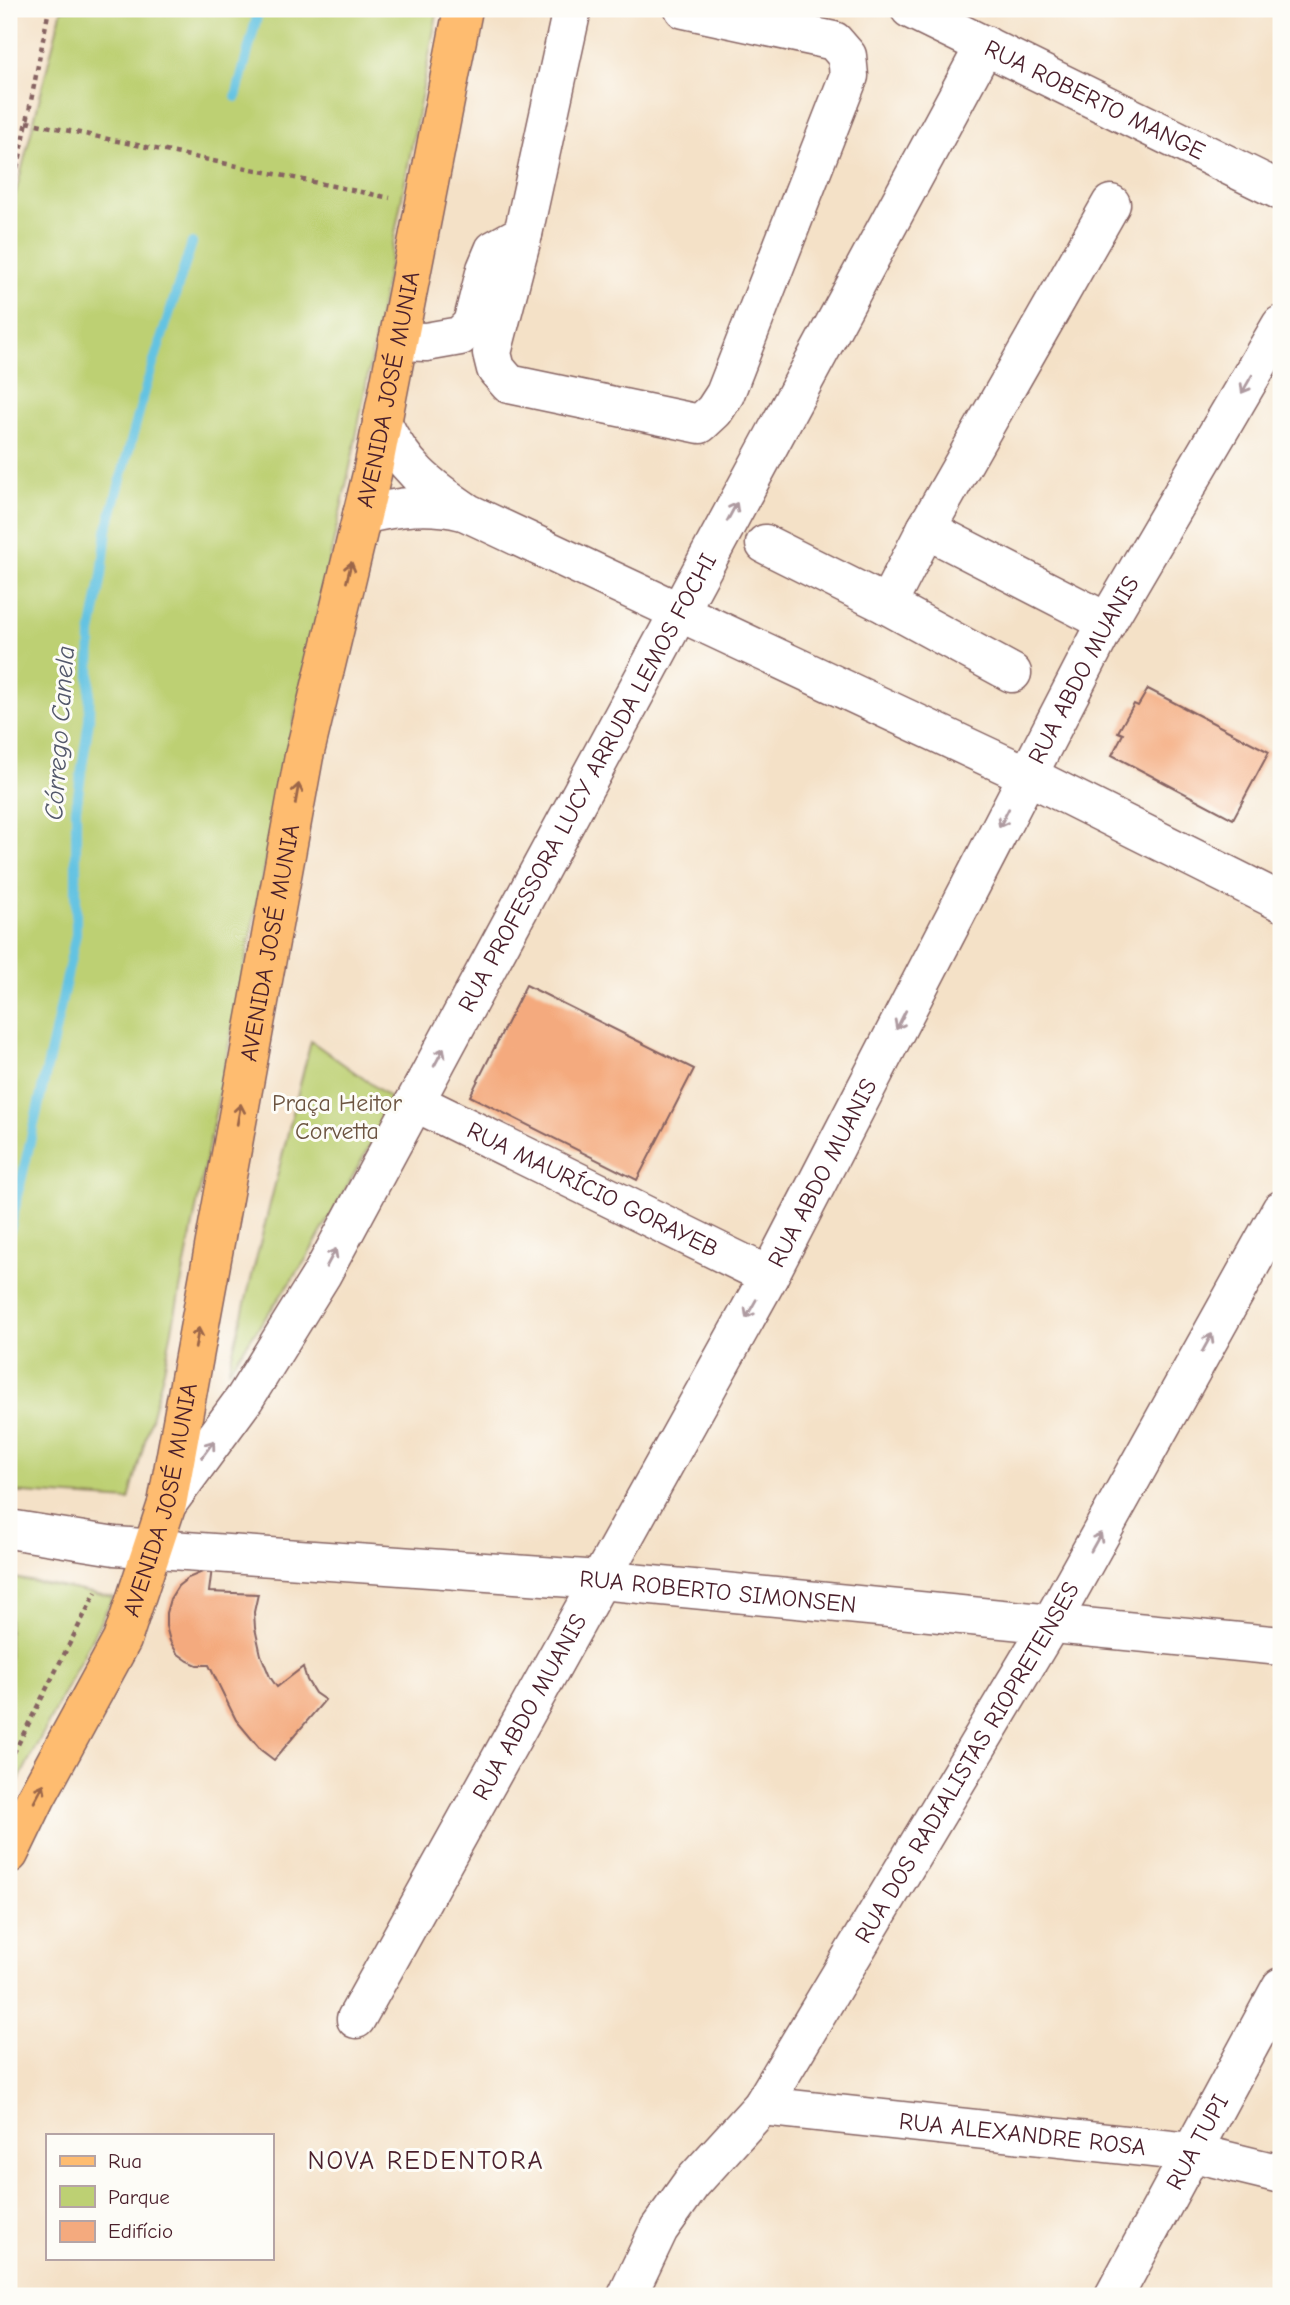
<svg xmlns="http://www.w3.org/2000/svg" width="1290" height="2305" font-family="'Comic Neue',sans-serif">
<style>
.green{fill:#bdd073;stroke:#84784f;stroke-width:2}
.lines{fill:none;stroke-linecap:round;stroke-linejoin:round}
.stream{stroke:#63c3e2;stroke-width:10}
.building{fill:#f4aa7e}
.minor-casing{stroke:#866362;stroke-width:41}
.major-casing{stroke:#866362;stroke-width:41}
.path{stroke:#866362;stroke-width:4.5;stroke-dasharray:5 5;stroke-linecap:butt}
.minor{stroke:#fff;stroke-width:38}
.major{stroke:#febc70;stroke-width:38}
.oneway{stroke:#ae9aa0}
.oneway2{stroke:#9b664a}
.labels{text-anchor:middle;dominant-baseline:central;stroke-width:6;stroke-linejoin:round;paint-order:stroke}
.street-label{font-size:24px;fill:#4a1f2b;stroke:#fdfcf7}
.park-label{font-size:24px;fill:#6c5441;stroke:#fdfcf7}
.water-label{font-size:26px;font-style:italic;fill:#53586b;stroke:#fdfcf7}
.neighbourhood-label{font-size:26px;letter-spacing:2px;fill:#4a1f2b;stroke:#fdfcf7}
</style>
<rect width="100%" height="100%" fill="#fdfcf7"/>
<filter id="ink" filterUnits="userSpaceOnUse"><feTurbulence type="fractalNoise" baseFrequency=".0143" numOctaves="2"/><feDisplacementMap in="SourceGraphic" scale="14" xChannelSelector="R" yChannelSelector="G"/><feConvolveMatrix kernelMatrix="1 2 1 2 8 2 1 2 1" color-interpolation-filters="sRGB"/></filter>
<filter id="wash" filterUnits="userSpaceOnUse"><feTurbulence type="fractalNoise" baseFrequency=".00686" numOctaves="4" result="noise"/><feDisplacementMap in="SourceGraphic" scale="28" xChannelSelector="R" yChannelSelector="G"/><feGaussianBlur stdDeviation="1.57" result="paint"/><feColorMatrix in="noise" values="0 0 0 0 0 0 0 0 0 0 0 0 0 0 0 0 0 1.4 0 .05"/><feComposite in="paint" operator="in"/></filter>
<g filter="url(#wash)">
<rect width="100%" height="100%" fill="#f4e1c7"/>
<!-- green -->
<path class="green" d="M62,9H438L352,458L287,753L164,1370L129,1500L9,1492V220Z
M311,1041L395,1101L305,1261L228,1371Z
M9,1577L113,1597L9,1799Z"/>
<g class="lines">
<!-- stream -->
<path class="stream" d="M236,97L259,9
M9,1234L54,1037L76,934V809L89,720L91,634L102,575L107,530L147,383L192,243"/>
</g>
<g id="blocks">
<!-- building -->
<path class="building" d="M1148,689L1269,752L1233,819L1112,755L1123,734L1118,732L1134,704L1138,706Z
M526,985L694,1069L637,1180L470,1096Z
M212,1568L209,1592L258,1594L254,1612L255,1628L261,1655L270,1677L277,1687L303,1667L307,1680L315,1693L325,1700L274,1760L261,1750L236,1720L209,1665H197L188,1661L177,1653L170,1641L166,1626V1613L170,1599L178,1586L188,1578Z"/>
</g>
</g>
<g filter="url(#ink)">
<use href="#blocks" fill-opacity="0" stroke="#866362" stroke-width="2"/>
<g class="lines">
<defs>
<g id="minor">
<path d="M572,9L523,234L492,353L496,369L509,384L700,424L714,411L725,394L849,76L847,56L834,41L684,9"/>
<path id="s1" d="M910,9L1281,191"/>
<path d="M398,341L426,342L460,336L472,324L486,269L494,250L523,234"/>
<path d="M382,422C403,467 428,486 468,513L1027,775L1281,902"/>
<path d="M362,515C397,507 428,502 463,511"/>
<path d="M926,529L887,605L1012,673"/>
<path d="M765,544L887,605"/>
<path d="M1107,622L926,529L1111,204"/>
<path id="s2" d="M415,1102L769,1276"/>
<path id="s3" d="M167,1504L245,1398L322,1274L985,45"/>
<path id="s4" d="M9,1529L115,1546L600,1580L1281,1646"/>
<path id="s5" d="M356,2019L769,1276L1107,622L1281,325"/>
<path id="s6" d="M762,2106L1190,2152L1281,2174"/>
<path id="s7" d="M627,2296L659,2229L691,2184L762,2106L1051,1623L1281,1210"/>
<path id="s8" d="M1114,2296L1281,1987"/>
</g>
<g id="major">
<path id="s9" d="M9,1854L36,1798L122,1640L167,1504L304,756L372,474L463,9"/>
</g>
</defs>
<!-- minor casing -->
<use href="#minor" class="minor-casing"/>
<!-- major casing -->
<use href="#major" class="major-casing"/>
<!-- path -->
<path class="path" d="M27,122L390,198
M9,197L20,157L49,9
M9,1762L96,1592"/>
<!-- minor -->
<use href="#minor" class="minor"/>
<!-- major -->
<use href="#major" class="major"/>
</g>
<!-- one-way arrows -->
<defs><path id="oneway-shaft" d="M-6 0H5M1.5-3L5.5 0L1.5 3" fill="none" stroke-width="1.6" stroke-linecap="round" stroke-linejoin="round" transform="scale(1.75)"/></defs>
<g class="oneway">
<use href="#oneway-shaft" transform="translate(1247 384) rotate(120)"/>
<use href="#oneway-shaft" transform="translate(732 512) rotate(-62)"/>
<use href="#oneway-shaft" transform="translate(1004 818) rotate(117)"/>
<use href="#oneway-shaft" transform="translate(901 1020) rotate(117)"/>
<use href="#oneway-shaft" transform="translate(439 1057) rotate(-62)"/>
<use href="#oneway-shaft" transform="translate(331 1258) rotate(-62)"/>
<use href="#oneway-shaft" transform="translate(751 1309) rotate(119)"/>
<use href="#oneway-shaft" transform="translate(1207 1343) rotate(-61)"/>
<use href="#oneway-shaft" transform="translate(208 1449) rotate(-54)"/>
<use href="#oneway-shaft" transform="translate(1096 1542) rotate(-61)"/>
</g>
<g class="oneway2">
<use href="#oneway-shaft" transform="translate(349 572) rotate(-76)"/>
<use href="#oneway-shaft" transform="translate(297 794) rotate(-80)"/>
<use href="#oneway-shaft" transform="translate(239 1114) rotate(-80)"/>
<use href="#oneway-shaft" transform="translate(197 1338) rotate(-80)"/>
<use href="#oneway-shaft" transform="translate(39 1793) rotate(-62)"/>
</g>
</g>
<g class="labels">
<!-- street labels -->
<g class="street-label">
<text stroke="none"><textPath href="#s1" startOffset="206">RUA ROBERTO MANGE</textPath></text>
<text stroke="none"><textPath href="#s9" startOffset="1522">AVENIDA JOSÉ MUNIA</textPath></text>
<text stroke="none"><textPath href="#s5" startOffset="1533">RUA ABDO MUANIS</textPath></text>
<text stroke="none"><textPath href="#s3" startOffset="836">RUA PROFESSORA LUCY ARRUDA LEMOS FOCHI</textPath></text>
<text stroke="none"><textPath href="#s9" startOffset="956">AVENIDA JOSÉ MUNIA</textPath></text>
<text stroke="none"><textPath href="#s5" startOffset="966">RUA ABDO MUANIS</textPath></text>
<text stroke="none"><textPath href="#s2" startOffset="198">RUA MAURÍCIO GORAYEB</textPath></text>
<text stroke="none"><textPath href="#s9" startOffset="388">AVENIDA JOSÉ MUNIA</textPath></text>
<text stroke="none"><textPath href="#s4" startOffset="712">RUA ROBERTO SIMONSEN</textPath></text>
<text stroke="none"><textPath href="#s5" startOffset="357">RUA ABDO MUANIS</textPath></text>
<text stroke="none"><textPath href="#s7" startOffset="635">RUA DOS RADIALISTAS RIOPRETENSES</textPath></text>
<text stroke="none"><textPath href="#s6" startOffset="262">RUA ALEXANDRE ROSA</textPath></text>
<text stroke="none"><textPath href="#s8" startOffset="175">RUA TUPI</textPath></text>
</g>
<!-- park labels -->
<g class="park-label">
<text x="337" y="1103">Praça Heitor<tspan x="337" dy="28">Corvetta</tspan></text>
</g>
<!-- water labels -->
<g class="water-label">
<text transform="translate(60 733) rotate(-86)">Córrego Canela</text>
</g>
<!-- neighbourhood labels -->
<g class="neighbourhood-label">
<text x="426" y="2161">NOVA REDENTORA</text>
</g>
</g>
<!-- margin -->
<rect width="1290" height="2305" fill="none" stroke="#fdfcf7" stroke-width="35"/>
<!-- legend -->
<rect x="46" y="2134" width="228" height="126" fill="#fdfcf7" stroke="#b5a4a5" stroke-width="2"/>
<rect x="60" y="2156" width="35" height="10" fill="#febc70" stroke="#b5a4a5" stroke-width="2"/>
<text x="108" y="2168" font-size="21" fill="#4a1f2b">Rua</text>
<rect x="60" y="2186" width="35" height="21" fill="#bdd073" stroke="#b5a4a5" stroke-width="2"/>
<text x="108" y="2204" font-size="21" fill="#4a1f2b">Parque</text>
<rect x="60" y="2221" width="35" height="21" fill="#f4aa7e" stroke="#b5a4a5" stroke-width="2"/>
<text x="108" y="2238" font-size="21" fill="#4a1f2b">Edifício</text>
</svg>
